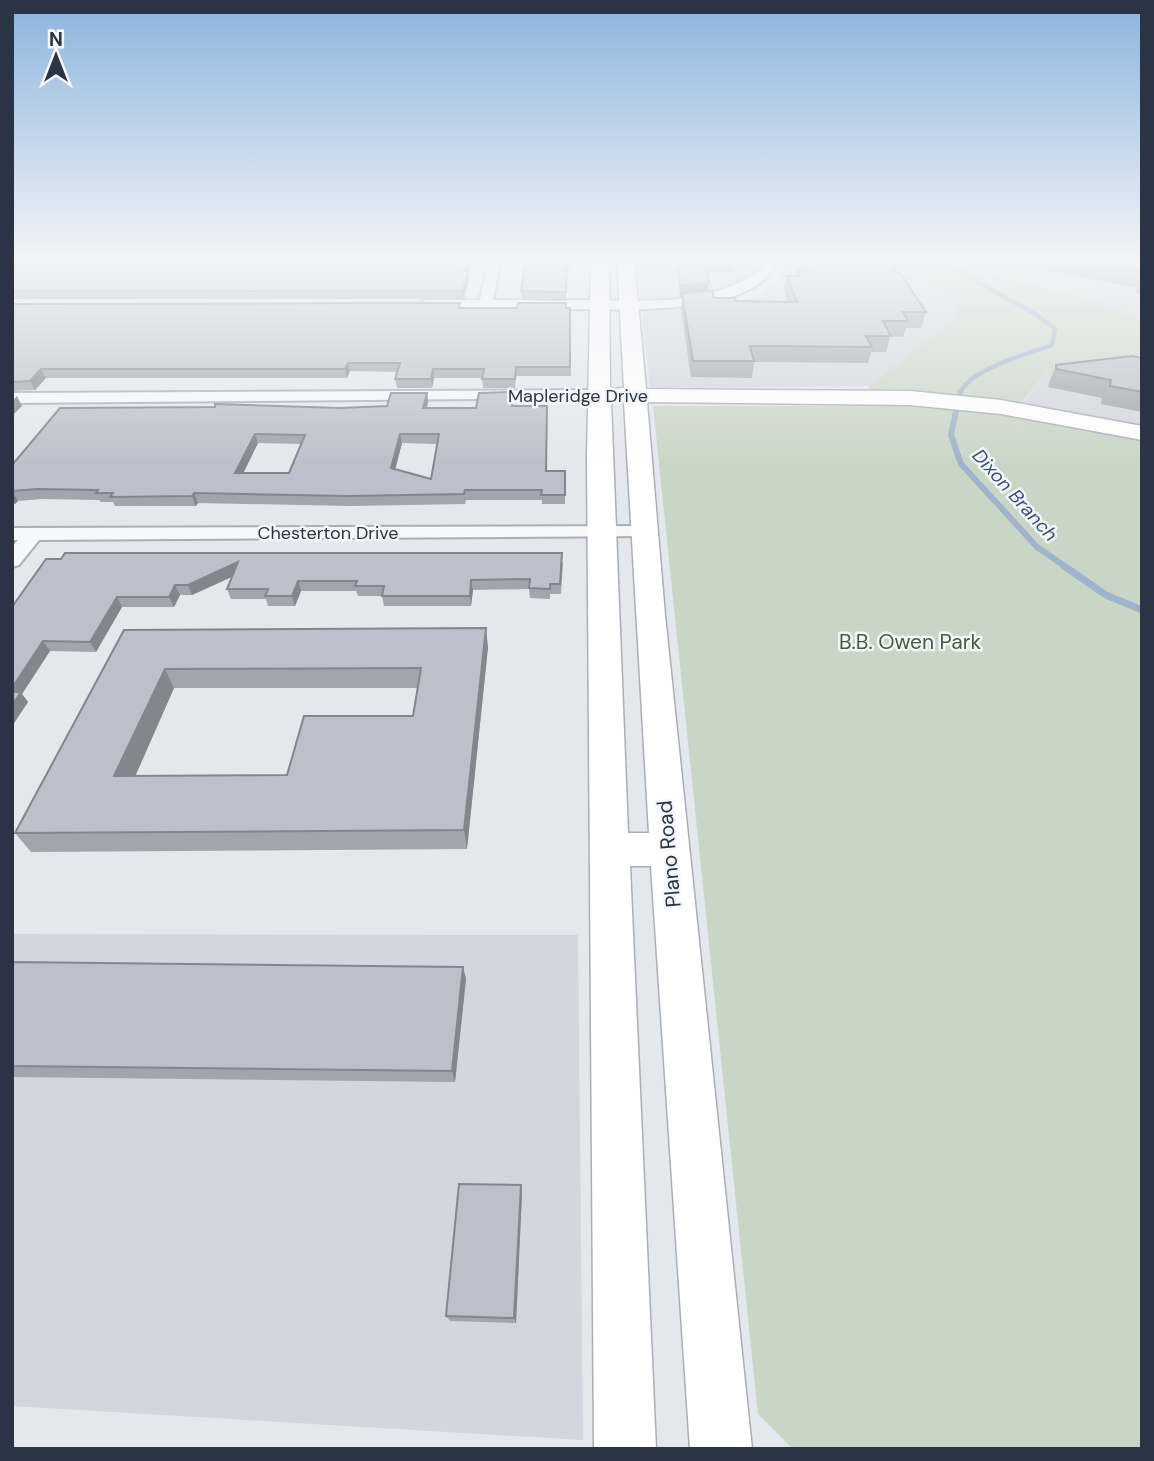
<svg xmlns="http://www.w3.org/2000/svg" width="1154" height="1461" font-family="'DM Sans',sans-serif">
<style>
.built{fill:#d2d6de}
.green{fill:#c9d6c5}
.lines{fill:none;stroke-linecap:round;stroke-linejoin:round}
.stream-far2{stroke:#9fb4cc;stroke-width:4.5}
.stream-far1{stroke:#9fb4cc;stroke-width:6}
.stream{stroke:#9fb4cc;stroke-width:7}
.street-casing{stroke:#a9aeb7;stroke-width:4}
.secondary-casing{stroke:#a9aeb7;stroke-width:3}
.street{fill:#f7f8fa;fill-rule:evenodd}
.secondary{fill:#fff;fill-rule:evenodd}
.wall{fill:#a1a5ae;fill-rule:evenodd}
.shaded-wall{fill:#83868d}
.building{fill:#bbc0ca;stroke:#83868d;stroke-width:2;fill-rule:evenodd}
.labels{text-anchor:middle;dominant-baseline:central;stroke-width:5;stroke-linejoin:round;paint-order:stroke}
.far-street-label{font-size:18px;fill:#2b3445;stroke:#f4f6f9}
.far-water-label{font-size:19px;font-style:italic;fill:#34527a;stroke:#f4f6f9}
.park-label{font-size:21px;fill:#3f6138;stroke:#f4f6f9}
.street-label{font-size:21px;fill:#2b3445;stroke:#f4f6f9}
</style>
<rect width="100%" height="100%" fill="#e4e7ec"/>
<!-- built -->
<path class="built" d="M637,259H759L751,276L724,290L679,297L641,299Z
M787,259H889L893,271L915,279L952,300L958,317L869,386L650,388L642,311L755,298L776,283L786,268Z
M972,259H1142V322L1093,299L1033,287L985,270Z
M1142,355V426L1023,403L1045,374L1138,359Z
M12,934L578,935L583,1440L12,1406Z"/>
<!-- green -->
<path class="green" d="M889,259H972C1005,287 1051,287 1091,299C1108,304 1125,314 1142,322V355L1138,359L1045,374L1011,416L1142,441V1449H793L758,1414L653,406H867L869,386L958,317L952,300L915,279L893,271Z"/>
<g class="lines">
<!-- stream-far2 -->
<path class="stream-far2" d="M944,259L949,266L1037,315L1055,329L1052,345C1028,354 968,369 960,394"/>
<!-- stream-far1 -->
<path class="stream-far1" d="M960,392L951,435L961,464L1037,547L1066,567"/>
<!-- stream -->
<path class="stream" d="M1064,566L1106,595L1142,610"/>
<defs>
<path id="street" d="M489,259H501L493,300C526,300 558,300 591,300C651,301 711,306 762,269L764,259H776C765,323 580,308 531,308C500,308 452,313 423,307V301L428,300H480Z
M600,390L606,392L608,395L606,398L12,403V393Z
M645,526L655,532L652,536L39,540L19,565L12,567V547L18,540H12V528Z"/>
<path id="secondary" d="M591,259H609L610,389L624,388L617,259H634L646,389L910,391L1001,400L1142,426V440L1001,414L910,405L647,402L665,615L752,1449H690L651,866H630L656,1449H594L587,455ZM611,401L624,402L649,833H628Z"/>
</defs>
<!-- street casing -->
<use href="#street" class="street-casing"/>
<!-- secondary casing -->
<use href="#secondary" class="secondary-casing"/>
<!-- street -->
<use href="#street" class="street"/>
<!-- secondary -->
<use href="#secondary" class="secondary"/>
</g>
<!-- wall -->
<path class="wall" d="M12,259H472L468,272L469,279L464,299H12Z
M526,259H570L569,271H567L566,301L521,300V291Z
M676,259H733L734,262L733,272L707,273L709,282L708,290L714,298L736,301L788,302L784,291L787,276H795L796,270H803L804,263H816V259H894L895,273L926,312L921,328H906L903,337H890L886,352H871L868,363L754,362L752,378L691,377L681,309L682,297H680Z
M1042,259H1142V294L1135,292L1138,288L1038,269Z
M12,304L570,308L571,376H516L515,388H483L482,378H434L432,388H397L395,379L397,372L350,371L347,378H46L35,390L12,391Z
M1142,358V412L1101,404L1102,398L1048,387L1049,383L1056,365Z
M513,392V406L546,471H565V504H542V500H466L465,504L350,506L198,503L196,506H115L113,502H101L99,500L42,499L18,501L15,504H12V465L340,408L387,406L427,393L428,402L427,408H476ZM258,443L301,444L289,473H243ZM402,443L437,444L431,479L395,469Z
M46,559L563,563L561,594H550V599L530,598L529,589L473,590L471,606H384L382,596H358L356,591H301L295,606H268L266,599H231L227,589L232,577L192,595H180L174,607H122L96,652L50,651L22,694L28,702L12,726Z
M124,630L488,647L467,849L31,852L15,833ZM174,688H418L413,716L287,775L135,776Z
M12,962L463,967L466,979L455,1082L12,1077Z
M522,1193L516,1323L450,1321L446,1316Z"/>
<!-- shaded-wall -->
<path class="shaded-wall" d="M469,259H472L468,272L469,279L464,299L463,291L465,271Z
M709,282L707,292L680,297V286Z
M348,363L350,371L347,378L345,369Z
M41,369L46,378L35,390L30,381Z
M433,369L434,378L432,388L431,379Z
M427,393L428,402L424,417L423,408Z
M17,396L22,406L12,416V401Z
M255,434L258,443L239,482L235,473Z
M400,434L402,443L393,478L391,468Z
M12,491L18,501L15,504L12,499Z
M194,493L198,503L196,506L192,496Z
M238,562L242,572L192,595L188,585Z
M471,580L473,590L471,606L470,596Z
M298,581L301,591L295,606L292,596Z
M175,585L180,595L174,607L169,597Z
M117,597L122,607L96,652L90,642Z
M486,628L488,647L467,849L464,830Z
M43,641L50,651L22,694L28,702L12,726V688Z
M165,669L174,688L127,795L114,776Z
M463,967L466,979L455,1082L452,1071Z
M521,1185L522,1193L516,1323L514,1318Z"/>
<!-- building -->
<path class="building" d="M12,259H469L465,271H468L463,291H12Z
M526,259H569V263H567L566,292L521,291Z
M677,259H733L734,262H704L709,282L680,286Z
M818,259H894L895,273H900L926,312H903L908,321H883L891,336H866L872,347L750,346L754,361H693L682,294L712,290L714,298H735L736,301L797,302L787,276H799L796,270H807L804,263H818Z
M1072,259H1142V271Z
M460,303L459,308H517L518,303H566V308H570V367H516L515,379H482L484,369H433L431,379H395L400,363H348L345,369H41L30,381L12,382V304Z
M1132,356L1142,358V392L1110,386L1111,380L1056,369V365Z
M513,392L512,406H547L546,471H565V495H541L542,490H465L464,494L348,496L194,493L192,496L110,497L113,493H96L98,490L37,489L12,491V465L60,408L215,407V404L340,408L387,406L391,393H427L423,408H476L479,393ZM255,434L305,435L289,473H235ZM400,434H439L431,479L391,468Z
M65,553H562L560,584H550V589L529,588L530,579L471,580L470,596H382L384,586H355L357,581H298L292,596H265L268,589H227L238,562L188,585H175L169,597H117L90,642L43,641L12,688V607L46,559H61Z
M486,628L464,830L15,833L124,630ZM421,668L413,716H304L287,775L114,776L165,669Z
M12,692H21L12,705Z
M12,962L463,967L452,1071L12,1066Z
M459,1184L521,1185L514,1318L446,1316Z"/>
<!-- sky -->
<linearGradient id="sky" x2="0" y2="1"><stop stop-color="#8bb4dd"/><stop offset="0.56" stop-color="#f3f4f6"/><stop offset="1" stop-color="#f3f4f6" stop-opacity="0"/></linearGradient>
<rect width="1154" height="463" fill="url(#sky)"/>
<g class="labels">
<!-- far-street labels -->
<g class="far-street-label">
<text x="578" y="396">Mapleridge Drive</text>
<text x="328" y="533">Chesterton Drive</text>
</g>
<!-- far-water labels -->
<g class="far-water-label">
<text transform="translate(1015 495) rotate(48)">Dixon Branch</text>
</g>
<!-- park labels -->
<g class="park-label">
<text x="910" y="642">B.B. Owen Park</text>
</g>
<!-- street labels -->
<g class="street-label">
<text transform="translate(669 854) rotate(-95)">Plano Road</text>
</g>
</g>
<!-- border -->
<rect width="1154" height="1461" fill="none" stroke="#2b3445" stroke-width="28"/>
<!-- north arrow -->
<g transform="translate(56 56)" stroke="#f4f6f9" stroke-width="5" paint-order="stroke">
<path d="M0-5L12 26L0 18L-12 26Z" fill="#2b3445"/>
<text y="-10" font-size="19" font-weight="bold" text-anchor="middle" fill="#2b3445">N</text>
</g>
</svg>
